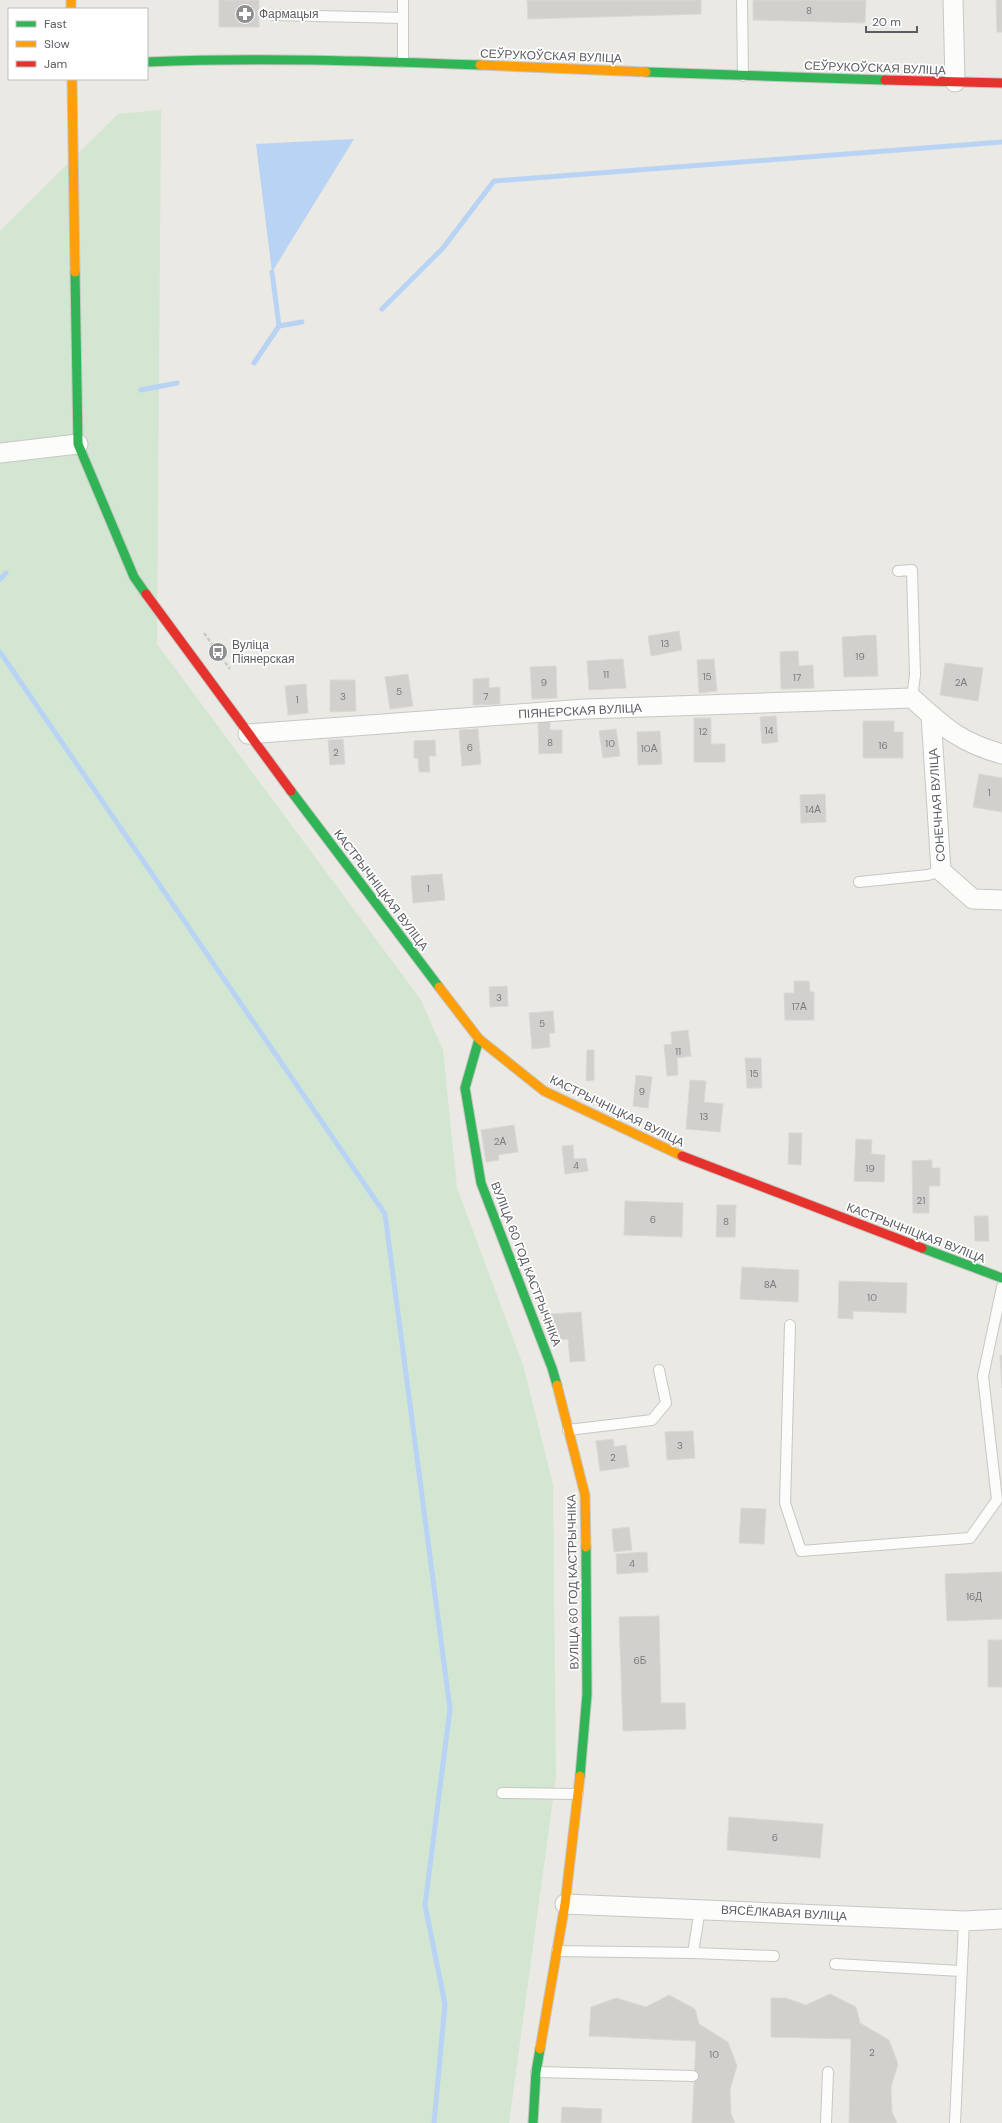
<svg xmlns="http://www.w3.org/2000/svg" width="1002" height="2123" font-family="'DM Sans',sans-serif">
<style>
.green{fill:#d2e6d2}
.water{fill:#b9d3f4}
.lines{fill:none;stroke-linecap:round;stroke-linejoin:round}
.stream{stroke:#b9d3f4;stroke-width:5}
.building{fill:#d1d0cd;stroke:#dad8d4}
.lane-casing{stroke:#c7c7c6;stroke-width:12}
.street-casing{stroke:#c7c7c6;stroke-width:21}
.fast-casing{stroke:#c6c6c4;stroke-width:11}
.slow-casing{stroke:#c6c6c4;stroke-width:11}
.jam-casing{stroke:#c6c6c4;stroke-width:11}
.path{stroke:#c7cbca;stroke-width:2.5;stroke-dasharray:4 2;stroke-linecap:butt}
.lane{stroke:#fcfcfb;stroke-width:10}
.street{stroke:#fcfcfb;stroke-width:19}
.fast{stroke:#30b455;stroke-width:9}
.slow{stroke:#ff9f0a;stroke-width:9}
.jam{stroke:#e5322d;stroke-width:9}
.labels{text-anchor:middle;dominant-baseline:central;stroke-width:3.5;stroke-linejoin:round;paint-order:stroke}
.number-label{font-size:10px;fill:#797b7e}
.poi-label{font-size:12px;fill:#5a5d62;stroke:#fff;text-anchor:start}
.street-label{font-size:12px;fill:#5a5d62;stroke:#fff}
</style>
<rect width="100%" height="100%" fill="#eae9e4"/>
<!-- green -->
<path class="green" d="M161,110L157,644L421,1000L443,1050L457,1188L523,1365L553,1485L556,1777L509,2123H0V231L118,114Z"/>
<!-- water -->
<path class="water" d="M354,139L272,272L256,144Z"/>
<g class="lines">
<!-- stream -->
<path class="stream" d="M382,309L443,248L494,181L1002,142
M279,326L302,322
M254,363L279,326L272,272
M141,390L177,383
M0,579L6,573
M0,652L385,1214L450,1709L425,1905L445,2004L434,2123"/>
</g>
<!-- building -->
<path class="building" d="M219,0H259V27H219Z
M527,0H701V14L528,19Z
M753,0H866L865,23L753,20Z
M996,0H1002V32H997Z
M679,631L682,650L651,656L648,636Z
M876,635L878,676L844,677L842,637Z
M798,651L799,666L813,665L814,688L781,689L780,652Z
M623,659L626,688L589,690L587,661Z
M714,659L717,691L699,693L697,660Z
M945,663L983,668L978,701L940,695Z
M556,666L557,698L532,699L530,667Z
M408,674L413,706L390,709L385,677Z
M489,678V688L500,687V704L473,705V679Z
M330,680H355L356,711L330,712Z
M306,684L308,713L288,715L285,686Z
M776,716L778,742L762,744L760,717Z
M694,718H711V744H725V762H694Z
M538,721H550V730H562V753L539,754Z
M863,721H894V732H903V758H863Z
M478,729L481,764L462,766L459,730Z
M616,729L620,756L603,758L599,731Z
M660,731L662,764L638,765L637,732Z
M343,739L345,764L330,765L328,740Z
M435,740L436,756H429L430,772H419L418,758H414V741Z
M979,774L1002,778V812L973,807Z
M825,794L826,822L801,823L800,795Z
M442,874L445,900L413,903L411,876Z
M794,981H809L810,992H814V1020H785L784,993H794Z
M507,986L508,1006L490,1007L489,987Z
M553,1011L555,1033H549L550,1047L532,1049L529,1013Z
M688,1030L691,1056L677,1058L678,1075L667,1076L664,1045L672,1044L671,1032Z
M587,1050H594V1080L586,1081Z
M745,1058H761L762,1088H747Z
M636,1075L652,1077L648,1108L633,1106Z
M690,1080L706,1081L704,1102L723,1104L720,1132L686,1129Z
M514,1125L518,1152L498,1155L499,1160L486,1162L481,1130Z
M789,1133H802L801,1165L788,1164Z
M856,1139L872,1140L871,1154L885,1155L884,1182L854,1181Z
M573,1145L574,1159L586,1158L588,1171L565,1174L562,1146Z
M932,1160V1168H940V1186H929V1213H913L912,1161Z
M625,1201L683,1203L682,1237L624,1235Z
M717,1205H736L735,1237H716Z
M974,1216H988L989,1241H975Z
M742,1267L799,1270L798,1302L740,1299Z
M839,1281L907,1283L906,1313L853,1311V1319L838,1318Z
M581,1312L585,1361L570,1362L568,1339L553,1340L551,1314Z
M1002,1355V1388L1000,1356Z
M693,1431L695,1458L667,1460L665,1432Z
M613,1439L614,1447L626,1445L629,1467L600,1471L596,1441Z
M741,1508L766,1509L764,1544L739,1543Z
M629,1527L632,1550L614,1552L612,1529Z
M647,1552L648,1572L617,1574L616,1554Z
M1002,1572V1619L947,1621L945,1574Z
M659,1616L661,1703H685L686,1729L623,1731L619,1617Z
M988,1640H1002V1687H988Z
M729,1817L823,1824L820,1858L727,1850Z
M830,1994L856,2007L860,2023L889,2040L898,2064L891,2087L892,2112L897,2123H849L851,2039L771,2037V1998H786L806,2005Z
M669,1995L695,2009L699,2024L728,2042L737,2066L730,2089L731,2114L735,2123H692L696,2041L589,2036L591,2007L616,1998L646,2007Z
M562,2107L602,2109L601,2123H561Z"/>
<g class="lines">
<defs>
<path id="lane" d="M403,0V62
M742,0L743,76
M273,15L403,18
M898,571L912,570L915,675L912,698
M859,882L928,875L941,871
M790,1325L785,1503L801,1551L970,1538L997,1500L983,1376L1002,1287
M568,1430L652,1420L666,1403L659,1370
M502,1793L578,1794
M700,1909L693,1953L774,1956
M557,1951L693,1953
M835,1964L961,1971
M536,2072L693,2076
M826,2123L828,2072
M955,2123L964,1921"/>
<path id="street" d="M953,0L955,82
M0,453L78,444
M931,715L941,871L973,899L1002,900
M248,734L585,709L912,698C944,727 959,742 1002,754
M565,1904L964,1921L1002,1919"/>
<path id="fast" d="M147,62C257,57 369,61 480,65
M646,72L885,80
M75,272L78,444L134,577L146,594
M291,791L439,987
M479,1039L465,1088L481,1183L552,1368L557,1385
M922,1248L1002,1278
M580,1776L587,1694L586,1547
M533,2123L536,2072L540,2049"/>
<path id="slow" d="M71,0V9
M480,65L646,72
M72,79L75,272
M439,987L479,1039L544,1091L682,1156
M557,1385L585,1495L586,1547
M540,2049L565,1904L580,1776"/>
<path id="jam" d="M885,80L1002,83
M146,594L291,791
M682,1156L922,1248"/>
</defs>
<!-- lane casing -->
<use href="#lane" class="lane-casing"/>
<!-- street casing -->
<use href="#street" class="street-casing"/>
<!-- fast casing -->
<use href="#fast" class="fast-casing"/>
<!-- slow casing -->
<use href="#slow" class="slow-casing"/>
<!-- jam casing -->
<use href="#jam" class="jam-casing"/>
<!-- path -->
<path class="path" d="M204,633L230,669"/>
<!-- lane -->
<use href="#lane" class="lane"/>
<!-- street -->
<use href="#street" class="street"/>
<!-- fast -->
<use href="#fast" class="fast"/>
<!-- slow -->
<use href="#slow" class="slow"/>
<!-- jam -->
<use href="#jam" class="jam"/>
</g>
<!-- icons -->
<defs>
<symbol id="pharmacy-disc" viewBox="-11 -11 22 22"><circle r="9.5" fill="#8c8e90" stroke="#fff"/><path d="M-2-6h4v4h4v4h-4v4h-4v-4h-4v-4h4Z" fill="#fff"/></symbol>
<symbol id="bus-disc" viewBox="-11 -11 22 22"><circle r="9.5" fill="#8c8e90" stroke="#fff"/><path d="M-5-6H5V4H4V6H2V4H-2V6H-4V4H-5ZM-3.5-4V0h7V-4ZM-3.5 1.2v1.5H-2V1.2ZM2 1.2v1.5H3.5V1.2Z" fill="#fff"/></symbol>
</defs>
<g fill-rule="evenodd">
<use href="#pharmacy-disc" x="234" y="3" width="22" height="22"/>
<use href="#bus-disc" x="207" y="641" width="22" height="22"/>
</g>
<g class="labels">
<!-- number labels -->
<g class="number-label">
<text x="809" y="10">8</text>
<text x="665" y="643">13</text>
<text x="860" y="656">19</text>
<text x="606" y="674">11</text>
<text x="707" y="676">15</text>
<text x="797" y="677">17</text>
<text x="544" y="682">9</text>
<text x="961" y="682">2А</text>
<text x="399" y="691">5</text>
<text x="343" y="696">3</text>
<text x="486" y="696">7</text>
<text x="297" y="699">1</text>
<text x="769" y="730">14</text>
<text x="703" y="731">12</text>
<text x="550" y="742">8</text>
<text x="610" y="743">10</text>
<text x="883" y="745">16</text>
<text x="470" y="747">6</text>
<text x="649" y="748">10А</text>
<text x="336" y="752">2</text>
<text x="989" y="792">1</text>
<text x="813" y="809">14А</text>
<text x="428" y="888">1</text>
<text x="499" y="997">3</text>
<text x="799" y="1006">17А</text>
<text x="542" y="1023">5</text>
<text x="678" y="1051">11</text>
<text x="754" y="1073">15</text>
<text x="642" y="1091">9</text>
<text x="704" y="1116">13</text>
<text x="500" y="1141">2А</text>
<text x="576" y="1165">4</text>
<text x="870" y="1168">19</text>
<text x="921" y="1200">21</text>
<text x="653" y="1219">6</text>
<text x="726" y="1221">8</text>
<text x="770" y="1284">8А</text>
<text x="872" y="1297">10</text>
<text x="680" y="1445">3</text>
<text x="613" y="1457">2</text>
<text x="632" y="1563">4</text>
<text x="974" y="1596">16Д</text>
<text x="640" y="1660">6Б</text>
<text x="775" y="1837">6</text>
<text x="872" y="2052">2</text>
<text x="714" y="2054">10</text>
</g>
<!-- poi labels -->
<g class="poi-label">
<text x="259" y="14">Фармацыя</text>
<text x="232" y="645">Вуліца<tspan x="232" dy="14">Піянерская</tspan></text>
</g>
<!-- street labels -->
<g class="street-label">
<text transform="translate(551 56) rotate(2)">СЕЎРУКОЎСКАЯ ВУЛІЦА</text>
<text transform="translate(875 68) rotate(2)">СЕЎРУКОЎСКАЯ ВУЛІЦА</text>
<text transform="translate(580 711) rotate(-3)">ПІЯНЕРСКАЯ ВУЛІЦА</text>
<text transform="translate(937 805) rotate(-94)">СОНЕЧНАЯ ВУЛІЦА</text>
<text transform="translate(381 890) rotate(53)">КАСТРЫЧНІЦКАЯ ВУЛІЦА</text>
<text transform="translate(617 1111) rotate(26)">КАСТРЫЧНІЦКАЯ ВУЛІЦА</text>
<text transform="translate(916 1233) rotate(21)">КАСТРЫЧНІЦКАЯ ВУЛІЦА</text>
<text transform="translate(526 1264) rotate(69)">ВУЛІЦА 60 ГОД КАСТРЫЧНІКА</text>
<text transform="translate(573 1582) rotate(-91)">ВУЛІЦА 60 ГОД КАСТРЫЧНІКА</text>
<text transform="translate(784 1913) rotate(3)">ВЯСЁЛКАВАЯ ВУЛІЦА</text>
</g>
</g>
<!-- legend -->
<rect x="8" y="8" width="140" height="72" fill="#ffffff" stroke="#bdbec0"/>
<rect x="16" y="21" width="20" height="6" fill="#30b455" stroke="#bdbec0"/>
<text x="44" y="28" font-size="12" fill="#5a5d62">Fast</text>
<rect x="16" y="41" width="20" height="6" fill="#ff9f0a" stroke="#bdbec0"/>
<text x="44" y="48" font-size="12" fill="#5a5d62">Slow</text>
<rect x="16" y="61" width="20" height="6" fill="#e5322d" stroke="#bdbec0"/>
<text x="44" y="68" font-size="12" fill="#5a5d62">Jam</text>
<!-- scale -->
<path d="M866 26v6h51v-6" fill="none" stroke="#5a5d62" stroke-width="2"/>
<text x="872" y="26" font-size="12" fill="#5a5d62" stroke="#ffffff" stroke-width="3" paint-order="stroke">20 m</text>
</svg>
